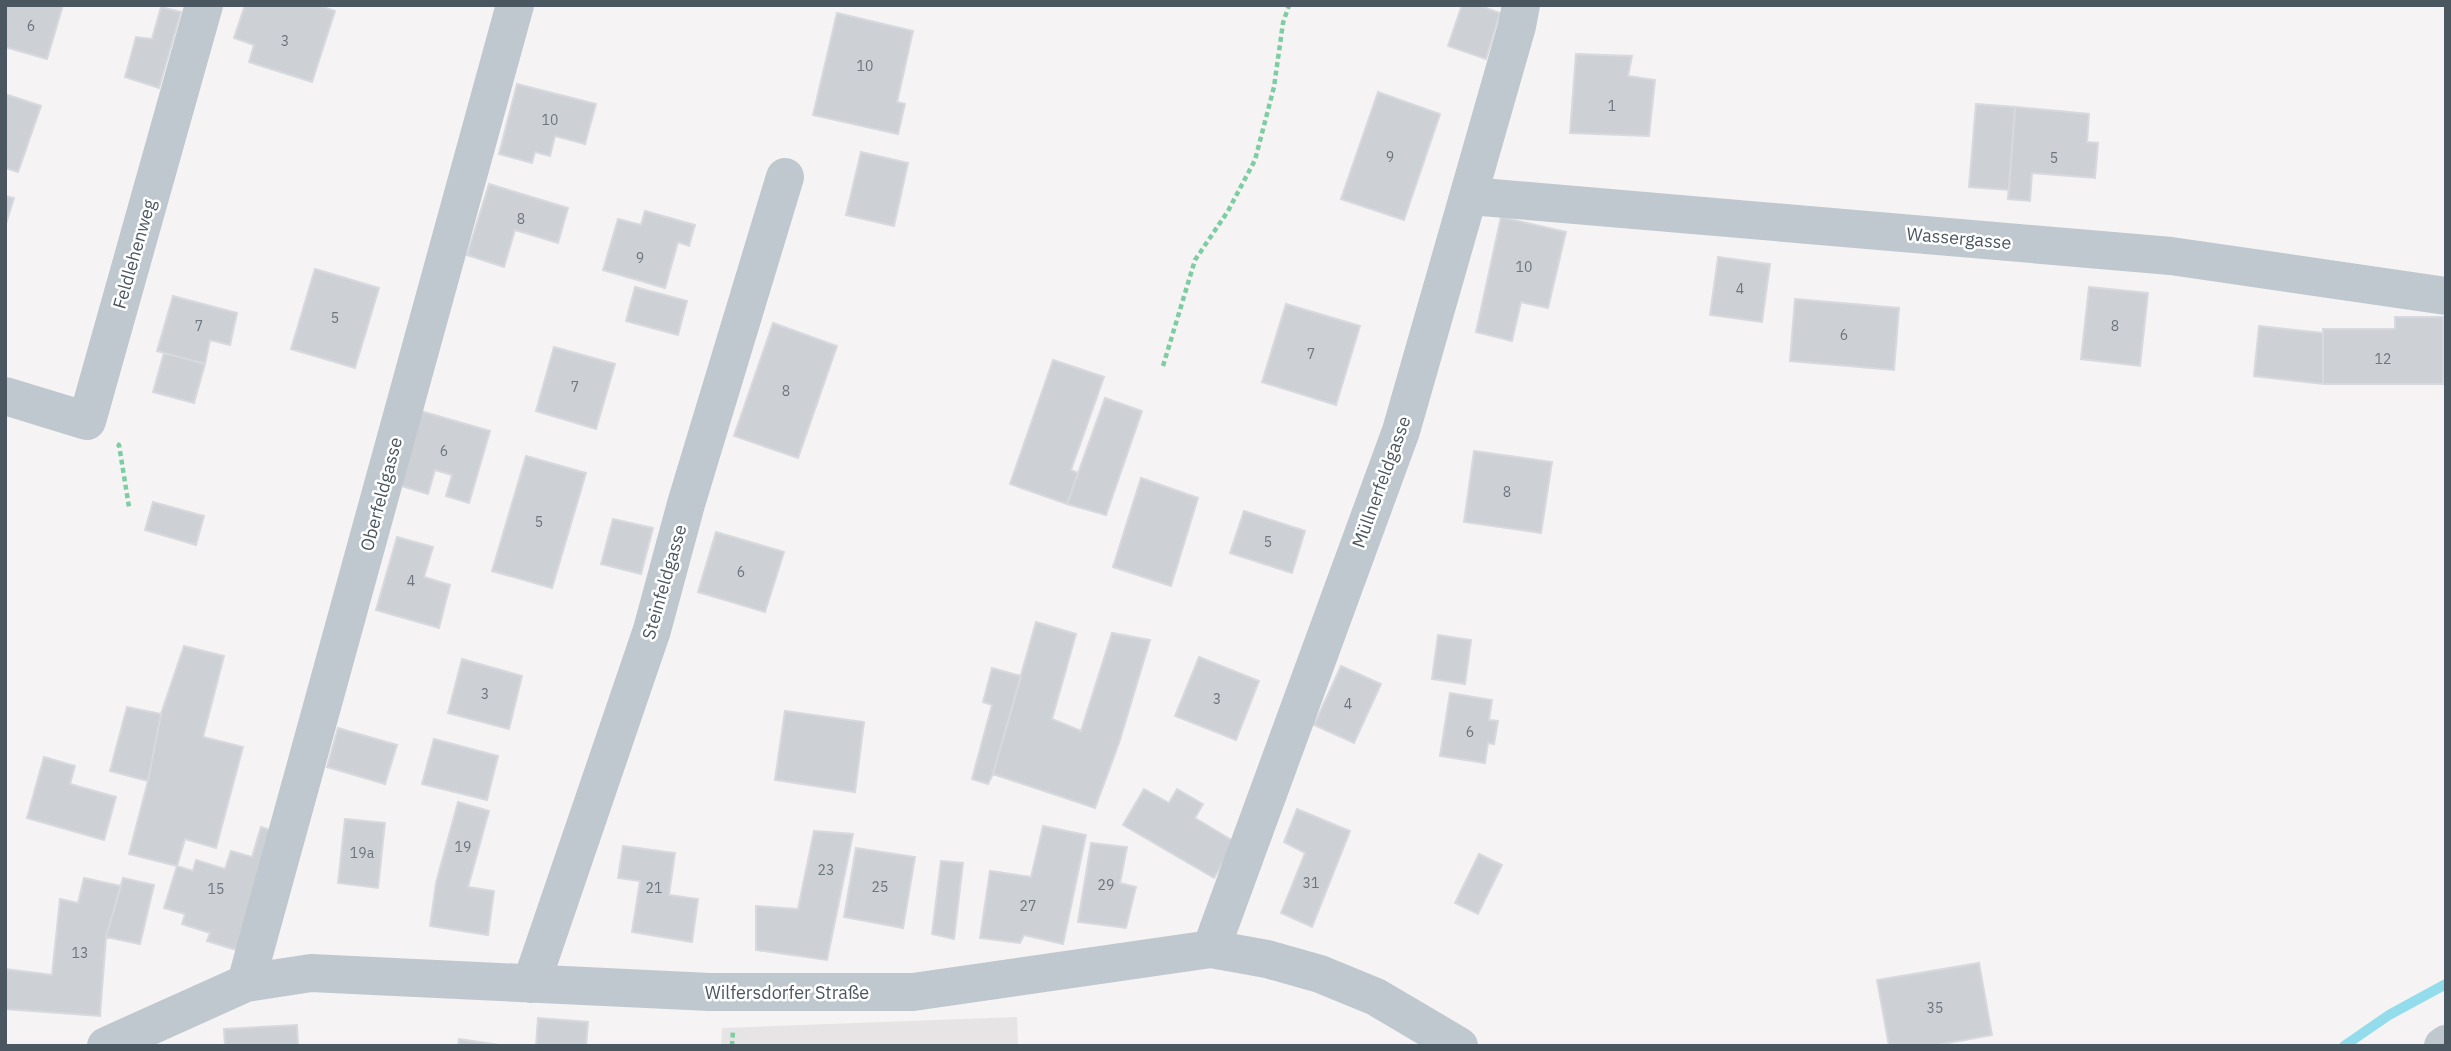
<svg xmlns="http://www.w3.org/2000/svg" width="2451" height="1051" font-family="'IBM Plex Sans',sans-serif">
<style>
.education{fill:#e6e4e5}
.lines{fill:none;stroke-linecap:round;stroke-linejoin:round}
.stream{stroke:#93dceb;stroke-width:10}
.building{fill:#cdd0d5;stroke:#d7d9de;stroke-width:2}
.path{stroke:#7dcda2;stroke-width:4.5;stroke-dasharray:5 3.5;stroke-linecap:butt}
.minor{stroke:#bfc8ce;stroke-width:38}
.labels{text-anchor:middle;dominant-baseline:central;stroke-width:5;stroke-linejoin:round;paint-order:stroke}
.number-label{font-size:14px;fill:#6c757d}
.street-label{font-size:18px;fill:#4b5760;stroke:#fff}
</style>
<rect width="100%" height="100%" fill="#f5f3f3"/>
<!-- education -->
<path class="education" d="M1017,1017L1018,1046H721L722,1028Z"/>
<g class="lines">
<!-- stream -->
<path class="stream" d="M2344,1046L2389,1015L2446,984"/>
</g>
<!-- building -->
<path class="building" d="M5,5H63L47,59L5,47Z
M245,5H318L335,11L312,82L249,62L254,45L234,38Z
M1462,5H1478L1500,13L1486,59L1448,46Z
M161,7L181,12L159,88L125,77L136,37L152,39Z
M837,13L913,31L897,102L905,104L898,134L813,115Z
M1576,54L1632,56L1628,76L1655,80L1649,136L1570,133Z
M517,84L596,104L585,144L555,136L550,156L535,152L532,163L499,154Z
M1378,92L1440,114L1404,220L1341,199Z
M5,94L41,106L18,172L5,168Z
M1976,104L2015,107L2009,190L1969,187Z
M2015,107L2089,114L2087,142L2098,143L2095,178L2032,173L2030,201L2008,199Z
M861,152L908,163L894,226L846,215Z
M489,184L568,208L558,243L515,230L504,267L467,255Z
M5,196L14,198L5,227Z
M645,211L695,225L689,246L678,242L665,288L603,270L618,219L641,225Z
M1501,217L1566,232L1548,308L1521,302L1512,341L1476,332Z
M1718,257L1770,264L1762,322L1710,315Z
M315,269L379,288L355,368L291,349Z
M635,287L687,301L678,335L626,321Z
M2089,287L2148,293L2140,366L2081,359Z
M173,296L237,313L230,345L210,340L205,364L157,351Z
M1795,299L1899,308L1894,370L1790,361Z
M1286,304L1360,326L1336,405L1262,382Z
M2395,317H2443V384H2323V329H2395Z
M773,323L837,346L798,458L734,436Z
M2259,326L2323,333V384L2254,376Z
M554,347L615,364L596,429L536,411Z
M164,353L205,364L194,403L153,392Z
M1053,360L1104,377L1071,470L1078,473L1067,504L1010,484Z
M1105,398L1142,411L1106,515L1067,504Z
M417,410L490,431L469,503L446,496L452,475L435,470L428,494L395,484Z
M1474,451L1552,462L1541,533L1464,522Z
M526,456L586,473L552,588L492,571Z
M1141,478L1198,498L1171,586L1113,567Z
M153,502L204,516L196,545L145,530Z
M1244,511L1305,531L1292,573L1230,553Z
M613,519L653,528L641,574L601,564Z
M716,532L784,552L765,612L698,592Z
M397,537L433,547L424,577L450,585L439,628L376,610Z
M1036,622L1076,634L1052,719L1081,731L1112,633L1150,640L1119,743L1095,808L993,774Z
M1438,635L1471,640L1465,684L1432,679Z
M184,646L224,656L203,737L243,747L216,848L185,839L177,866L129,854L148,781L161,714Z
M1199,657L1259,681L1236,740L1175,716Z
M462,659L522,676L509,729L448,713Z
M1341,666L1381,684L1354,743L1314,725Z
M992,668L1021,676L993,774L988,784L972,779L992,705L983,702Z
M1450,693L1492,700L1489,720L1498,721L1494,744L1488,743L1485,763L1440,756Z
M127,707L161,714L148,781L110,771Z
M785,711L864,722L855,792L775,780Z
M338,728L397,745L385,784L327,767Z
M434,739L498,756L487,800L422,784Z
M44,757L75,766L70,784L116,797L104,840L27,818Z
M1144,789L1169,803L1177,789L1203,804L1195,818L1235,842L1214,878L1123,825Z
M458,802L489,811L468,887L494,891L488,935L430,926L436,883Z
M1297,809L1350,831L1312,927L1281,913L1305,853L1284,842Z
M345,819L385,823L378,888L338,883Z
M1043,826L1086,835L1063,944L1024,935L1020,943L980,938L990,871L1031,877Z
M261,827L279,833L243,952L207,941L210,933L182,924L185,914L164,908L177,866L193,871L196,860L225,869L231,851L252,857Z
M814,831L853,834L827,960L756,950V906L798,909Z
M1091,843L1127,847L1120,883L1136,887L1126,928L1078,922Z
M623,846L675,853L669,895L698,899L692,942L632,932L640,881L618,878Z
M856,848L915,857L903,928L844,917Z
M1479,854L1502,865L1478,914L1455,903Z
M941,861L963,863L954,939L932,934Z
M84,878L121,886L106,937L100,1016L5,1009V969L52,975L60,899L78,903Z
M123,878L154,885L140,944L106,937Z
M1979,963L1992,1035L1932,1046H1889L1877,980Z
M538,1018L588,1022L586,1046H536Z
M297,1025L298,1046H225L224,1029Z
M459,1039L506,1046H458Z"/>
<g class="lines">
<!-- path -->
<path class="path" d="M1163,366L1195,260L1228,211L1255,160L1274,87L1283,23L1289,5
M117,444L119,445L129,507
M732,1046L733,1031"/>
<!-- minor -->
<path class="minor" d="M1470,196L2171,256L2446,296
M5,396L87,421L204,5
M1211,949L1401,431L1517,26L1521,5
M246,983L515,5
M531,984L652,630L686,504L785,177
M106,1046L246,983L311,973L710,992H913L1211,949L1267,959L1320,974L1376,997L1459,1046
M2443,1046L2446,1044"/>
</g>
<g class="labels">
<!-- number labels -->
<g class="number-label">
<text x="31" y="26">6</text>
<text x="285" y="41">3</text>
<text x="865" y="66">10</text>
<text x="1612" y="106">1</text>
<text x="550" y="120">10</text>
<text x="1390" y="157">9</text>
<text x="2054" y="158">5</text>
<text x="521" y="219">8</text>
<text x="640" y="258">9</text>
<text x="1524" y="267">10</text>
<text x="1740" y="289">4</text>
<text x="335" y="318">5</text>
<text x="199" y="326">7</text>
<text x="2115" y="326">8</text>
<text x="1844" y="335">6</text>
<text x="1311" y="354">7</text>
<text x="2383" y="359">12</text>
<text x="575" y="387">7</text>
<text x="786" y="391">8</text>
<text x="444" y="451">6</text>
<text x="1507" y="492">8</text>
<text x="539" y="522">5</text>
<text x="1268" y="542">5</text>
<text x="741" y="572">6</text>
<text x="411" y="581">4</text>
<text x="485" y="694">3</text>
<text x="1217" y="699">3</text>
<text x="1348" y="704">4</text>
<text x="1470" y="732">6</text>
<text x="463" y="847">19</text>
<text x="362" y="853">19a</text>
<text x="826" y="870">23</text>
<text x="1311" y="883">31</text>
<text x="1106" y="885">29</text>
<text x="880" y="887">25</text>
<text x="654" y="888">21</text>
<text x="216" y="889">15</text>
<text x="1028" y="906">27</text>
<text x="80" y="953">13</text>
<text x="1935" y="1008">35</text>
</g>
<!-- street labels -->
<g class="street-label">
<text transform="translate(1959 238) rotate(5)">Wassergasse</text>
<text transform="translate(134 254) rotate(-74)">Feldlehenweg</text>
<text transform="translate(1381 482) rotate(-70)">Müllnerfeldgasse</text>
<text transform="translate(381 494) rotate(-75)">Oberfeldgasse</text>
<text transform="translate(664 582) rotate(-74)">Steinfeldgasse</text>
<text x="787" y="992">Wilfersdorfer Straße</text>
</g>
</g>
<!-- border -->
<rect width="2451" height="1051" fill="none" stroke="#4b5760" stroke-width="14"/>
</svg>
